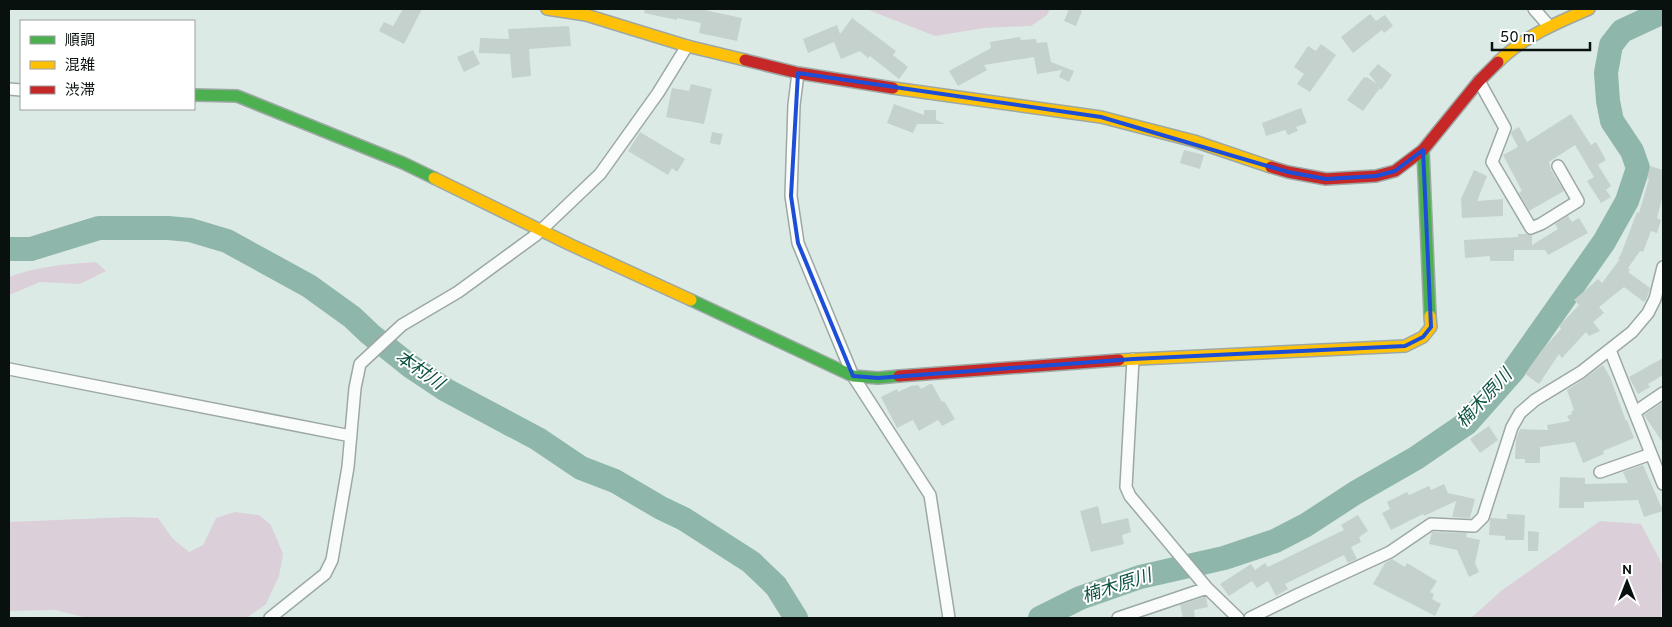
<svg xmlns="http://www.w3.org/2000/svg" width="1672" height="627" font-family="Overpass,'Noto Sans JP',sans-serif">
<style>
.green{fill:#dbd0d9}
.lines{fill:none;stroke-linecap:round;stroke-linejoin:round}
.river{stroke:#8fb6aa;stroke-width:24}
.building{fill:#c5d1cc}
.street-casing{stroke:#9da8a4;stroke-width:14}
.fast-casing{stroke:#9da8a4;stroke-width:14}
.slow-casing{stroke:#9da8a4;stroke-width:14}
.jam-casing{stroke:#9da8a4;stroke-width:14}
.street{stroke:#fafcfb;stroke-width:11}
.fast{stroke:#4caf50;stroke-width:11}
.slow{stroke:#ffc107;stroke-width:11}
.jam{stroke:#c62828;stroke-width:11}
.marked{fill:none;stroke:#1d4ed8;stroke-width:4;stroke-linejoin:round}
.labels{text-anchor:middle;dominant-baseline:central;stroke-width:4;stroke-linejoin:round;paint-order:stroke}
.water-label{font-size:18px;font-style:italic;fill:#0d5243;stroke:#fff}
</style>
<rect width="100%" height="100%" fill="#dceae5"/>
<!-- green -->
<path class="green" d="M866,9H1050L1047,15L1031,26L984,28L935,36Z
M96,262L106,271L80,284L40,282L9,295V277C39,266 65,264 96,262Z
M235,512L259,515L271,525L283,554L279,576L266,604L247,618H87L55,610L9,611V522L129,517L158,518L173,539L189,552L203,545L216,518Z
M1600,521L1641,524L1662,564L1661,618H1471L1501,591Z"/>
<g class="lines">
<!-- river -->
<path class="river" d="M9,249H31L99,228H168L190,230L227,241L309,286L352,317L370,334L410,366L446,390L538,439L581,468L615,481L661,508L684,519L751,562L776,586L796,618
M1040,618L1080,598L1140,577L1224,558L1275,541L1306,525L1355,493L1416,458L1467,423L1513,371L1604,242L1627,201L1638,168L1632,151L1612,121L1608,101L1606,73L1611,45L1622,31L1663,12"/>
</g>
<!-- building -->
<path class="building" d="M403,9H422L404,44L379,31L384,22L393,26Z
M645,9H700L742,18L737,41L699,33L701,23L677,18V20L644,13Z
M1069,9H1077L1082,11L1076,26L1064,21Z
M1370,14L1376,21L1385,15L1393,26L1384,33L1382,30L1353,53L1341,37Z
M852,18L896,51L893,55L908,67L899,79L870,56L868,58L860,51L841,59L834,42L808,53L803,39L837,25L840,34Z
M569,26L571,46L529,49L531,76L512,78L510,54L479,53L480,38L509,39L508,29Z
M1020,37L1021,40L1036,39L1037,43L1047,42L1051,62L1074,71L1069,82L1059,77L1062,70L1037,74L1034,57L984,65L987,70L958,86L949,71L991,48L990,42Z
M1321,44L1336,55L1310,92L1297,84L1304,74L1294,67L1308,46L1316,51Z
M473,50L480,64L464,72L457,57Z
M1378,64L1392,75L1381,90L1380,88L1363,111L1347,100L1364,77L1366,78L1367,77L1377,84L1369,74Z
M691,84L712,89L704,124L666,117L672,88L689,91Z
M894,104L924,115V110H936V120L945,124H917L913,133L887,123Z
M1301,108L1307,123L1296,127L1298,131L1288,135L1285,130L1266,136L1262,123Z
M1571,114L1591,145L1596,142L1606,160L1598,165L1611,186L1606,190L1611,197L1601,203L1587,181L1594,177L1575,145L1549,162L1551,170L1564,191L1529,211L1519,193L1522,191L1503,155L1518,147L1511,134L1512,131L1519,127L1527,142Z
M640,132L685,159L677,172L672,168L668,175L628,151Z
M712,132L723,134L720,145L710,143Z
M1184,150L1204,155L1200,169L1180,163Z
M1650,166L1663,170V195L1657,218L1661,220L1657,233L1651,231L1643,252L1640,251L1628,268L1630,270L1628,272L1650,288L1646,300L1644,302L1624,287L1599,307L1604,313L1593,322L1600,331L1589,336L1586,332L1562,358L1559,354L1539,384L1525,374L1542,350L1561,329L1559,326L1579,305L1574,300L1598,279L1602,283L1620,259H1618L1621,254L1637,212L1639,213L1649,179L1647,178Z
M1474,170L1487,176L1477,201L1503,199V216L1462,218L1461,199Z
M1568,216L1572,222L1579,218L1588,233L1548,255L1545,250H1514V261H1490V256L1465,258L1464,240L1518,237V234H1527L1532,235V245L1558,229L1555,224Z
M1663,358V375L1648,384L1650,387L1638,394L1629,377Z
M1603,365L1610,377L1626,421L1627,420L1634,438L1603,451L1604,454L1583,463L1575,442L1540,447V463H1525V459H1515L1516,439L1520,429L1548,430L1547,425L1570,421L1567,416L1572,414L1571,412L1574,410L1567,390L1585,378Z
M930,384H932L942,402L944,401L955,419L942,426L938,420L919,431L913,420L897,428L881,397L897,389L898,392L911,386L918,385L921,389Z
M1663,402V443L1644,415Z
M1489,426L1498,440L1480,453L1470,439Z
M1643,465L1663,511L1644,517L1638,500L1584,502V508H1559L1560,477L1585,478V484L1628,483L1623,472Z
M1444,484L1448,493L1475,499L1470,518L1452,517L1456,501L1424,516L1423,514L1391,530L1382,513L1390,509L1387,502L1407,492L1409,495L1429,486L1431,490Z
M1098,506L1102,524L1128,518L1131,532L1122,535L1124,544L1091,552L1080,511Z
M1507,514L1525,515L1524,540H1505V536L1489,535L1490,518L1507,519Z
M1358,515L1368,531L1359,537L1361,542L1351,547L1357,559L1348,563L1344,555L1285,584L1288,589L1276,596L1268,581L1257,588L1252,581L1229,596L1220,584L1251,564L1255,570L1265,563L1268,567L1323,540L1344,530L1341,525Z
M1528,531L1539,532L1538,551H1528Z
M1432,532L1467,533L1466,537L1480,540L1475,563L1479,572L1469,577L1457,550L1429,544Z
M1392,559L1405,567L1407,563L1437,581L1430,592L1434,594L1432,599L1441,604L1435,616L1373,584L1385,563Z
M1204,597H1206L1208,607L1194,610L1195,618H1183L1180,605Z"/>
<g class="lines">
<defs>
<path id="street" d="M1534,9L1549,26
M798,73L794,105L791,196L798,243L853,376L930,495L949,618
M1479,81L1505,128L1492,162L1531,228L1541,224L1578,201L1558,166
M9,89L21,90
M1610,350L1663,484
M1133,359L1126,487L1130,496L1207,588L1238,618
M9,369L351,436
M1635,412L1663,393
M1600,472L1651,454
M270,618L325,574L332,560L348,467L355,388L360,364L402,325L458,292L536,235L600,174L658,93L687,46
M1118,618L1207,588
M1250,618L1299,594L1390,552L1431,524L1474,526L1483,517L1512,427L1520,413L1535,400L1581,372L1632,332L1648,313L1655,299L1663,267"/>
<path id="fast" d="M194,95L237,96L403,163L434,178
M1423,150L1430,316
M691,300L853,376L878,378L899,376"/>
<path id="slow" d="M547,9L586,15L687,46L745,60
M1498,62C1523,37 1556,23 1589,9
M893,88L1101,117L1194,141L1271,167
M434,178L571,245L691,300
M1119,360L1405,346L1423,337L1431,327L1430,316"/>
<path id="jam" d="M745,60L798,73L893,88
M1271,167L1288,172L1326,179L1376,176L1395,171L1423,150L1479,81L1498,62
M899,376L1119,360"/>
</defs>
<!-- street casing -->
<use href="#street" class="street-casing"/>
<!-- fast casing -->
<use href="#fast" class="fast-casing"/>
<!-- slow casing -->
<use href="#slow" class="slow-casing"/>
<!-- jam casing -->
<use href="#jam" class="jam-casing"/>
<!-- street -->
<use href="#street" class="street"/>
<!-- fast -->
<use href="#fast" class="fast"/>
<!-- slow -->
<use href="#slow" class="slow"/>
<!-- jam -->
<use href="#jam" class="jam"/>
</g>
<!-- marked area -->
<path class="marked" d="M798,73L1101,117L1288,172L1326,179L1376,176L1395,171L1423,150L1431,327L1423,337L1405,346L1133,359L878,378L853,376L798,243L791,196Z"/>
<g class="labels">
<!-- water labels -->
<g class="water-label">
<text transform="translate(419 371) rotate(35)">本村川</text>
<text transform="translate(1485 399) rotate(-47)">楠木原川</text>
<text transform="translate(1117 587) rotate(-18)">楠木原川</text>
</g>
</g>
<!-- border -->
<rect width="1672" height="627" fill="none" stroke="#08110e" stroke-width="20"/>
<!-- legend -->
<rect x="20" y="20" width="175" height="90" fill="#ffffff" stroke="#9ca09f"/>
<rect x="30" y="36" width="25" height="8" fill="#4caf50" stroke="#9ca09f"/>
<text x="65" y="45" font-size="15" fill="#08110e">順調</text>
<rect x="30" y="61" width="25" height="8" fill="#ffc107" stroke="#9ca09f"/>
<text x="65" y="70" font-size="15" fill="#08110e">混雑</text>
<rect x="30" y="86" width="25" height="8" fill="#c62828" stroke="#9ca09f"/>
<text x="65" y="95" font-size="15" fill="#08110e">渋滞</text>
<!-- north arrow -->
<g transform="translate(1627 582)" stroke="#ffffff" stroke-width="4" paint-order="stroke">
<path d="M0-4L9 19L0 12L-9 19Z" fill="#08110e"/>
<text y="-8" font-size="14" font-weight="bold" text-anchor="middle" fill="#08110e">N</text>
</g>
<!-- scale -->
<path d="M1492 42v8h98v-8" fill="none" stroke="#08110e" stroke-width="2.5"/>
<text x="1500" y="42" font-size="15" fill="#08110e" stroke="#ffffff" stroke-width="4" paint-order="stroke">50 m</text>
</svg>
